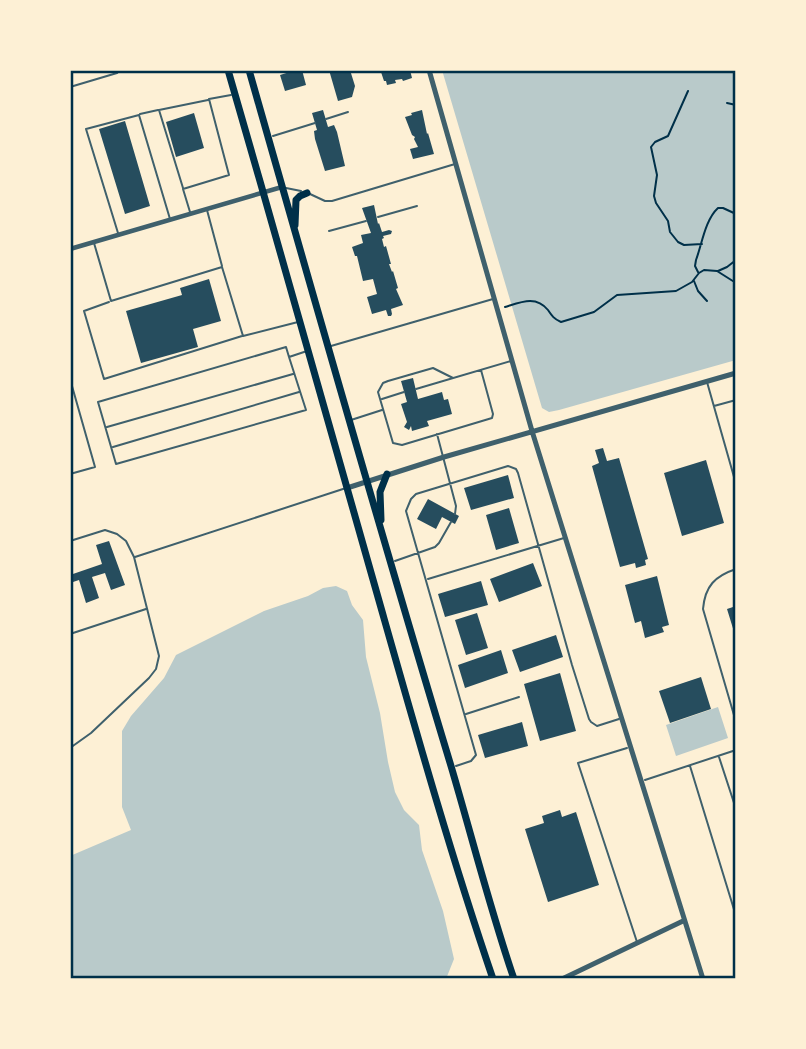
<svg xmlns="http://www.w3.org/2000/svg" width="806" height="1049" font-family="Overpass,sans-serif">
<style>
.green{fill:#b9caca}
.building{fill:#264d5e}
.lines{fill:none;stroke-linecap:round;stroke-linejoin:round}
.path{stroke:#003049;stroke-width:2}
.service{stroke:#3f606c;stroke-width:2}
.minor{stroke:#3f606c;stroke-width:4.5}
.tertiary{stroke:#3f606c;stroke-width:5}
.trunk{stroke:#003049;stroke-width:7}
.neatline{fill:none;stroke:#003049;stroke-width:2.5}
</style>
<rect width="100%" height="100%" fill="#fdf0d5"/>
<!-- green -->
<path class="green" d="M442,70H736V360L559,410L549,412L542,408Z
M336,586L347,591L352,605L363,620L366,657L380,713L388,762L395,792L404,810L419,825L422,850L443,911L454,959L446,979H70V856L131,830L122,807V731L131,716L164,678L176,655L264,611L308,596L323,588Z
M718,707L728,738L676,756L666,725Z"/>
<!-- building -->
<path class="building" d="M296,70H302L306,85L285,91L280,75Z
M329,70H350L355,86L352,97L338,101Z
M376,70H410L412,78L403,81L402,79L395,80L396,83L387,85L386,81H384L381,72Z
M323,110L328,127L334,125L337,132L345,166L325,171L315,139L314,131L317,130L312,113Z
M422,110L427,134L428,133L434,154L413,159L410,149L418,147L414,139L415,137L412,135L405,117L412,115L411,113Z
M194,113L204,148L176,157L166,122Z
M125,121L150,206L125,214L99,129Z
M374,205L378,224L379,223L382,232L389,230L392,231L391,234L383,236L384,238L382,239L384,247L386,246L391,264H389L392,272L393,271L398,288L396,289L403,305L391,309L392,314L391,316H388L386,310L372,314L367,297L377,294L373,279L363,281L357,256H355L352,247L363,243L361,235L371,233L362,208Z
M209,279L221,321L193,329L198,347L141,363L126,311L182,295L180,288Z
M413,378L418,399L442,392L444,400L448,399L452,414L427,421L429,426L412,431L411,426L409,430L404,427L407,422L401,404L407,402L401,381Z
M603,448L607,461L619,458L648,559L645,560L646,565L636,568L635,563L620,567L592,466L599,463L595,450Z
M706,460L724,523L682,536L664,473Z
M508,475L514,498L471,510L464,488Z
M428,499L459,516L455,524L442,517L436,529L417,519Z
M509,508L519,543L496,550L486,515Z
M109,541L125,585L111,590L105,573L92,577L99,598L86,603L79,580L70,583V575L102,564L96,545Z
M533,563L542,586L499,602L490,579Z
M657,576L669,625L662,627L664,632L645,638L641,621L635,623L625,585Z
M481,581L488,605L445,617L438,594Z
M736,606V635H735L727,609Z
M477,613L488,648L466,655L455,620Z
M556,635L563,657L520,672L512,650Z
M501,650L508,673L465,688L458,665Z
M560,673L576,731L540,741L524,684Z
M701,677L711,709L670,723L659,691Z
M522,722L528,746L485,758L478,735Z
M560,810L562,817L576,812L599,885L548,902L525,829L544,823L542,816Z"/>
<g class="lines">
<!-- path -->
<path class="path" d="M688,91L668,136L655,142L651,147L657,175L654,196L656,203L668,221L670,232L678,242L684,245L702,244
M727,103L736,105
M718,271L727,267L736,260
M698,272L695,266L696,260C702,244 705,220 718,208H723L736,214
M694,281L698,291L707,301
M505,307C521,302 536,295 548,310C552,316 554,319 561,322L594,312L617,295L676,291L692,282L699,273L704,270L717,271L736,283"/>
<!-- service -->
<path class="service" d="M70,87L117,73L120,70
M140,114L158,110
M326,119L348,112
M273,136L315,123
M183,188L159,110L208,100
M286,188L301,191
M310,194L325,201H332L455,164
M207,210L222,266
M190,212L183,189L229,175L209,99L231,95
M378,217L417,206
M329,231L366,221
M118,233L86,129L139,115L170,219
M94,243L111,301L222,267L243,336L298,322
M109,302L84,311L104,379L242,336
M331,346L493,299
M289,357L306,410L116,464L98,402L286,347L289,357L307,351
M453,378L433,368L388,381L383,383L378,392L393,443L402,445L492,418L493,414L481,370
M70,379L95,467L70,474
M707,382L736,484
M416,389L511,361
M382,399L404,392
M714,406L736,400
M351,420L382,410
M107,427L293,374
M437,434L456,506L455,514
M113,447L299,392
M70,541L105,530L117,534L126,541L134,557L159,656L156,669L149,678L91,733L70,748
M135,557L346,488
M395,561L435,547L439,543L451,522
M736,569C715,576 705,586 703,609L736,722
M428,579L564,538
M70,633L72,647L70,653
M70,634L146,609
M466,714L519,697
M627,748L578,763L637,942
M719,757L736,809
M456,766L471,761L476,755L406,511L411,499L416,494L508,466L516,469L518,473L572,665L589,719L591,722L597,726L619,719
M690,766L736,916
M645,780L736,750"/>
<!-- minor -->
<path class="minor" d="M70,249L282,187"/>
<!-- tertiary -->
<path class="tertiary" d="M429,70L532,431L703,979
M347,488L444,457L736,373
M562,979L683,921"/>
<!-- trunk -->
<path class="trunk" d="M228,70C276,236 323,402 370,569C409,706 447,844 493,979
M249,70C315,302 381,535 451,766C472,837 490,909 514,979
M295,225L296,200L300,196L307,193
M381,520L380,492L387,474"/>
</g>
<!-- border -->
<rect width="806" height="1049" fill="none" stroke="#fdf0d5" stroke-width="144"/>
<rect x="72" y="72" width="662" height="905" class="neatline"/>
</svg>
